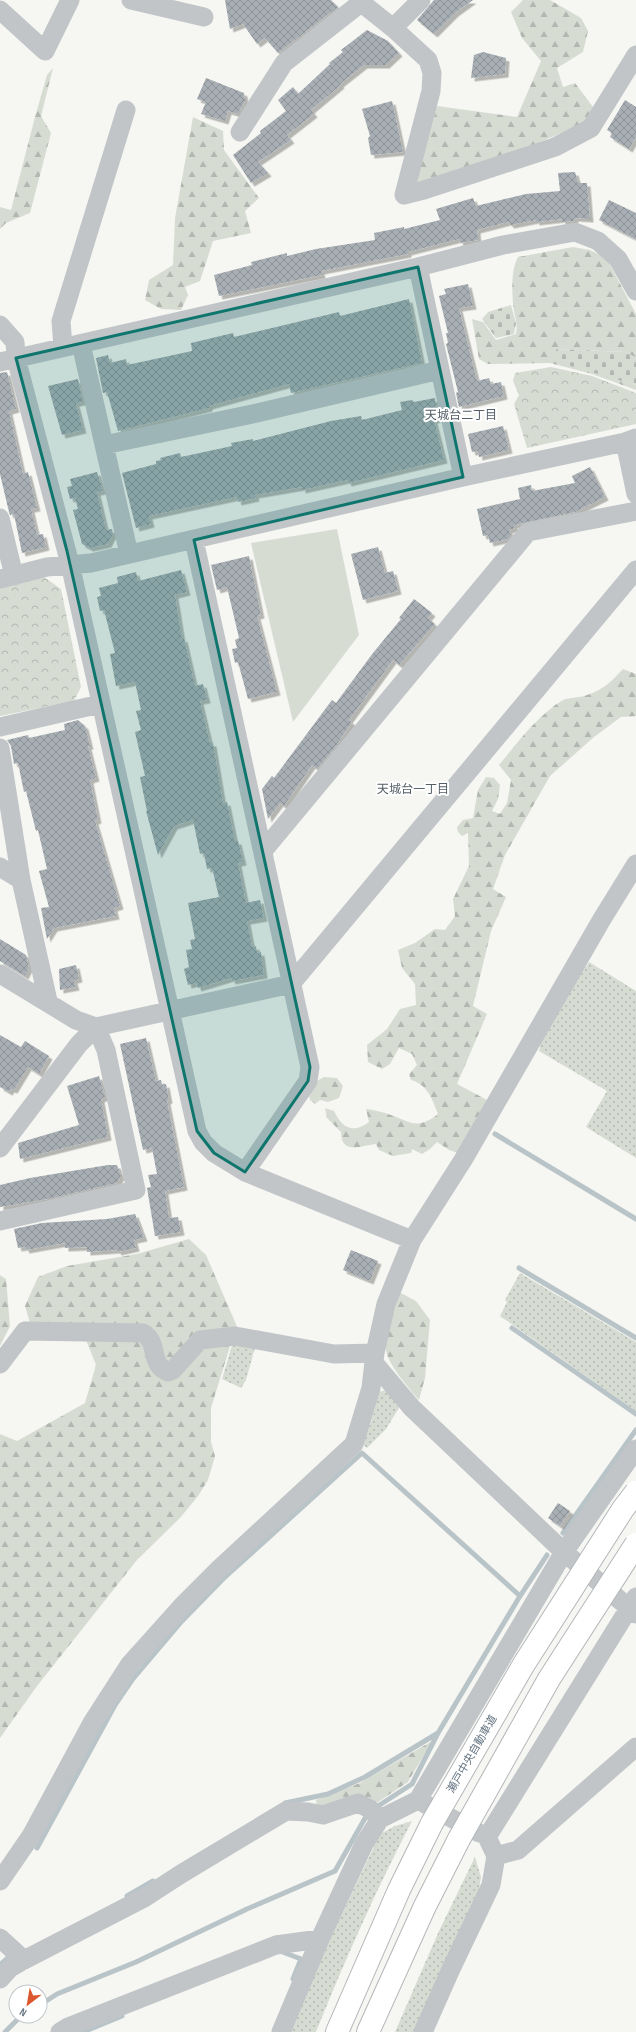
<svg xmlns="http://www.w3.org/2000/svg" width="636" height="2032" font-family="'Sofia Sans Condensed','Noto Sans JP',sans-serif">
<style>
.grass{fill:url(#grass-dots)}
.forest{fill:url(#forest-firs)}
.cemetery{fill:url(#cemetery-stones)}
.park{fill:url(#park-crowns)}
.pitch{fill:#d7dcd3}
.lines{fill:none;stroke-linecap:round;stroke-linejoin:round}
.stream{stroke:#b9c4c8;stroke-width:5}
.building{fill:url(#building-cross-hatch);filter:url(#shadow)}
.highway-casing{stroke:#b4b7ba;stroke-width:24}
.street{stroke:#c1c5c8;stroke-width:19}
.highway{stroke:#fff;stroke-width:22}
.highway-bridge-casing{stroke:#b4b7ba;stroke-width:24;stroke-linecap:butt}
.highway-bridge{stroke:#fff;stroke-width:22}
.marked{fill:#0f766e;fill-opacity:0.2;stroke:#0f766e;stroke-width:3;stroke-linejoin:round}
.labels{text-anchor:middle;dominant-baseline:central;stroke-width:4;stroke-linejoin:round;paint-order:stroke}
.street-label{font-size:11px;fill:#667582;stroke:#fff}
.neighbourhood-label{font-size:12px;fill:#535e67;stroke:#fff}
</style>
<defs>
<pattern id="grass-dots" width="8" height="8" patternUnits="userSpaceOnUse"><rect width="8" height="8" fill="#d7dcd3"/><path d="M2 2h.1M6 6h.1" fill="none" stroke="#b2b7b1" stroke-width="1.8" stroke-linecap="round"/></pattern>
<pattern id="forest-firs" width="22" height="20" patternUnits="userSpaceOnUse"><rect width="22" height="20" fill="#d7dcd3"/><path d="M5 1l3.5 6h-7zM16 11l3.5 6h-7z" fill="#b2b7b1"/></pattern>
<pattern id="cemetery-stones" width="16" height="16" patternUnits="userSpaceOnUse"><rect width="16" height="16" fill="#d7dcd3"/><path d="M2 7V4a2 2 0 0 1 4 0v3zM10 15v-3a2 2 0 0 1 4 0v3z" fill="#b2b7b1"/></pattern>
<pattern id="park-crowns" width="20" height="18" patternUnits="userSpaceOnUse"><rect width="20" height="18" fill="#d7dcd3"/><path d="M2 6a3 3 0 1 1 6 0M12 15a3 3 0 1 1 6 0" fill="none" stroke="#b2b7b1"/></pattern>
<pattern id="building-cross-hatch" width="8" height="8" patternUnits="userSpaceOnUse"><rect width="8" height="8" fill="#a8afb4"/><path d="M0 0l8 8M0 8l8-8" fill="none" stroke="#8d9398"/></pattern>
<filter id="shadow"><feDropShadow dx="3.5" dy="3.5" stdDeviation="0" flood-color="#0004"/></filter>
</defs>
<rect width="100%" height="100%" fill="#f6f6f2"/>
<!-- grass -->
<path class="grass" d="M589,962L636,991V1158L586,1127L607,1091L539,1051L542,1038L583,966L586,967Z
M520,1273L636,1342V1411L500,1316L507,1302L505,1300Z
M233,1342L256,1344L246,1380L241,1388L222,1379Z
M387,1390L399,1408L386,1429L367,1448L361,1443C371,1427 375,1410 378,1392Z
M412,1821C376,1890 345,1960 316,2032H289L324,1952L380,1834L395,1826Z
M475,1857L481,1877L478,1895L417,2032H395L439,1931Z"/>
<!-- forest -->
<path class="forest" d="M523,0H550L581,18L588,31L583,52L557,68L563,87L575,83L593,107L584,123L508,156L415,185L437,106L517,117L541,61L522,38L511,12Z
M53,68L41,116L51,133L30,213L6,223L0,229V207L11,210L35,117L47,75Z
M193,117L223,131L224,150L259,198L245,211L251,233L213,241L200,281L185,287L188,295L181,310L161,309L145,300L149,280L173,265L175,218Z
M573,247L590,250L602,256L609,263L636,314V358L626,352L557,349L599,373L636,385V390L592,374L550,363L488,364L479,359L472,319L483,322L496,340L516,334C518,320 514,316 513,303C512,289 511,270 518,257Z
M623,669L636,674V716L621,717L594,737L550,776L505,855L493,889L506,897L491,931L473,1006L487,1014L457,1084L489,1101L459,1153L449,1150L437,1142L430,1149L422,1154L412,1149L411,1153L393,1156L379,1150L376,1144C363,1145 341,1156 341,1132L327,1118L325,1108L334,1111C342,1128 353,1134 369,1122L366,1109C373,1110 379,1111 385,1113C409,1120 415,1132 438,1114C432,1099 428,1085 411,1080L409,1074L417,1065L412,1054L399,1048L390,1064L382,1069L368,1062L367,1045L387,1029L400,1009L416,1005L415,984L402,968L398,950L415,943L435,929L445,930L455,916L453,899L469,866L468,833L462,836L458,832L457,827L463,820L473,818L478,790L486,777L494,778L500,785L498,799L492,811L500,814L507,803L511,780L499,765C517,743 538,715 563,700C570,697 580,698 587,695C603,690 612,681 623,669Z
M324,1077L337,1078L343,1086L339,1098L328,1102L320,1100L315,1104L310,1100L308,1092L313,1083Z
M189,1239L206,1255L239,1331L167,1366L154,1337L31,1327L25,1306L38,1277L67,1266L137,1254Z
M0,1275L6,1279L10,1326L0,1346Z
M399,1292L416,1301L430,1320L425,1378L419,1400C409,1388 388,1365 386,1350C384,1333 394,1308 399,1292Z
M84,1335L140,1337L153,1369L202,1347L231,1343L211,1408V1442L215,1456L208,1480L198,1496L180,1518L137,1560L37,1686L0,1738V1434L17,1441L85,1403L96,1365Z
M432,1741L408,1782L378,1802L317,1808L316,1800L360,1783Z"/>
<!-- cemetery -->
<path class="cemetery" d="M511,305L516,323L514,334L496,338L482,319L488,312Z
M557,349L626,352L636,358V385L550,360Z"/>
<!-- park -->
<path class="park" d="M551,367L592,376L636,393V424L527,448L514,404L519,395L513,381L515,373Z
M44,577L61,589L81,687L74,701L0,716V587Z"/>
<!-- pitch -->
<path class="pitch" d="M337,529L359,635L293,722L251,543Z"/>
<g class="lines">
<!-- stream -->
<path class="stream" d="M495,1134L636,1219
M519,1268L636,1338
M512,1328L636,1414
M563,1533L636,1430
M285,1803L328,1794L365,1777L438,1733
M375,1808L412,1784L438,1733L520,1596L547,1555
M37,1848L115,1705L132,1680L182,1621L224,1578L362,1453L520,1596
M127,1896L153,1881
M280,1951L301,1959L293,1979
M0,1965L12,1954
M40,2005L57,1994L136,1962L247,1909L335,1871L368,1813
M5,2032L21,2016
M83,2032L122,2016"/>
</g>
<!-- building -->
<path class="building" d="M225,0H331L338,7L278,53L265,38L257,44L243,24L230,29Z
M434,0H473L455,13L434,34L417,20Z
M367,30L388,41L399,53L386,65H364L340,84L341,85L311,110L314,114L287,135L291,140L258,162L268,173L251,183L233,155L261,133L260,131L286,111L278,100L293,87L298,94L330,64L329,63L343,52L341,50Z
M483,52L506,58L505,74L471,78L474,55Z
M206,78L244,93L245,101L238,114L228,111L225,121L201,114L206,102L197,99Z
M625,100L636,107V137L629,149L610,137L612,133L607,130Z
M392,101L403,152L371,155L368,138L370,136L362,109Z
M575,172L578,183H587L590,219L575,218L574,221L562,222V219L536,222V220L511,225L508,222L477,230L478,240L460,243L459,239L408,252V254L321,271L322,275L219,296L214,275L252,265L251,262L287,253V256L316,249L375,240L374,233L404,227V229L440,220L436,209L473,198L476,206L526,194L560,191L558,173Z
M609,200L636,213V239L599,220Z
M468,284L473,306L459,308L477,381L489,378L491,384L501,382L504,396L459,407L456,393L458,392L446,344L448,343L446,333H448L439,296L446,294L444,289Z
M409,299L422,363L291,393L289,384L209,406V408L118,431L107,392L103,393L96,358L108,355L110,363L126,359L127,365L192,351L191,343L233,333L234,337L339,312L340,316Z
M7,372L16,409L9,411L23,474L28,472L37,508L31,509L37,535L43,534L46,547L22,553L14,514L10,515L9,512L0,474V373Z
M78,379L82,398V402L76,403L83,430L62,435L48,386Z
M435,398L438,419L434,420L444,460L348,483L347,480L302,490V487L255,495L256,498L238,502L237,497L181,509L149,516L151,524L136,528L122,473L156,464V461L161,460L160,458L180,453L181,457L232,446L231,443L253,439V441L331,421L361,416L362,420L402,410L400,402L412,400L414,402Z
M503,426L509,450L479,457L478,451L472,452L468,434Z
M590,467L605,497L575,512L514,525L515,528L509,530L511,536L508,539L490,543L488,535L483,536L477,509L520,499L518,488L531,485L532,491L575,483L572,476Z
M97,472L103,491L97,492L106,530L112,529L113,534L108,544L90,548L82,544L73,510L78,509L75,498L70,499L67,487L72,486L70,479Z
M378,547L385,573L393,571L398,591L363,600L351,554Z
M249,556L261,615L257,616L277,692L248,699L238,662L235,663L232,649L237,648L235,640L239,638L227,587L217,590L211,565Z
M181,570L187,592L175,595L182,639L184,638L195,686L203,684L207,700L200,701L210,743H213L223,803L227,802L235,841H238L243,862L238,863L246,903L260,900L264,918L247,921L252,947L256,946L257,953L261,952L264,975L232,981L231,978L198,988L196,983L188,985L184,969L189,967L186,950L192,949L190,940L195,939L188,903L219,897L212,868L207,869L204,853L200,854L193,820L174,826L158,855L146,811H147L140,777L145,776L135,732L141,730L136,711L141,710L135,682L116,686L110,654L115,653L104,610L100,611L97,597L101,596L99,588L118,583L117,577L136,572L138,581Z
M414,599L432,613L428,618L435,624L399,665L393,660L349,720L352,722L333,750L317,769L312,765L284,806L280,803L268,819L262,789L272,776L274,778L332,700L336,703L373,653L401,619L399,618Z
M78,720L85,726L90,746H88L96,778L90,780L98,820L95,821L120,906L114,908L116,916L54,928L47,939L41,908L49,907L39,871L47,869L38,830L36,831L26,791L24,792L18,763L14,764L11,746L7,740L28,735L29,738L65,730L64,724Z
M0,939L26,955L29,968L25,976L0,961Z
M76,965L79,979L74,980L76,987L60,990L59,969Z
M0,1035L21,1047L25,1041L49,1056L39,1074L28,1067L14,1090L11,1089L9,1092L0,1087Z
M146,1038L156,1081L161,1080L162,1085L166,1084L169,1100L167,1101L184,1187L165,1191L169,1218L178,1217L181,1232L155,1236L147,1188L151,1187L148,1175L157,1174L152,1148L143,1150L120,1044Z
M99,1076L105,1097L101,1099L108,1137L20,1159L18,1143L79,1125L67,1086Z
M108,1165H117L121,1176L117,1183L48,1199L0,1207V1185L30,1178Z
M135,1214L144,1238L134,1240L136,1248L118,1252L117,1250L87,1252V1247L65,1248V1243L26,1250L25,1247L18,1248L14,1229L42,1223L107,1219Z
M351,1250L378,1261L370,1281L343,1270Z
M558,1503L570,1511L560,1526L548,1518Z"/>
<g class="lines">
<defs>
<path id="highway" d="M337,2032L399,1890L432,1823
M368,2032L425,1906L459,1839"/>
</defs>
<!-- highway casing -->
<use href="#highway" class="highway-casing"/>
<!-- street -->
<path class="street" d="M131,0L204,17
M358,0L393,28L428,60L432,73L431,91L404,195L424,190L555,147L591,128L636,55
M0,10L45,51L70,0
M393,28L421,0
M240,132L284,63L362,2
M418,267L463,477
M0,325L15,342L16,358L70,564L197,1131L203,1142L214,1153L245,1172L412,1240
M81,344L129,554
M63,347L61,321L126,110
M0,362L418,267L503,245L575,232L598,241L618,259L636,291
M625,442L636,494
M104,445L257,413L440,370
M0,518L14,576
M194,540L310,1067L308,1081L245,1172
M0,579L47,567L91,563L463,477L625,442L636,438
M0,727L100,704
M0,748L21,880L48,1001
M263,851L528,532L636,511
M0,867L21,880
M0,974L76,1020L96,1027L291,984L636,570
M0,1148L79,1044L96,1027L106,1050L136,1190L0,1221
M374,1363L412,1408L564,1552L636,1614
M0,1364L25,1331L143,1333C160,1343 148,1364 168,1372L173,1370L200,1340L235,1336L334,1354L375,1353
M425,1804L479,1833
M496,1856L518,1850L636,1747
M0,1881L31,1836L92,1723L130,1664L182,1606L219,1569L354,1444L371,1388L375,1353L386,1304L412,1240L463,1160L602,919L636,864
M0,1938L24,1960
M0,1979L10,1968L24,1960L144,1898L181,1874L286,1811L308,1812L323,1815L358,1803L370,1809L380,1819
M60,2032L68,2027L276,1945L320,1939
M281,2032L320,1939L364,1844L380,1819L418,1800L564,1552L636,1449
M423,2032L451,1969L491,1885L496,1856L487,1837L636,1597"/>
<!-- highway -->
<use href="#highway" class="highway"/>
<defs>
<path id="highway-bridge" d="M432,1823L524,1664L623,1509L636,1492
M459,1839L549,1679L636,1544"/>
</defs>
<!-- highway-bridge casing -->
<use href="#highway-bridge" class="highway-bridge-casing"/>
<!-- highway-bridge -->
<use href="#highway-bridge" class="highway-bridge"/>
</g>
<!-- marked area -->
<path class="marked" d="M418,267L463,477L194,540L310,1067L308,1081L245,1172L214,1153L197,1131L67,551L16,358Z"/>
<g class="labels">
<!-- street labels -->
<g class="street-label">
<text transform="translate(472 1754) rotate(-60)">瀬戸中央自動車道</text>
</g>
<!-- neighbourhood labels -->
<g class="neighbourhood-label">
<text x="461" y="415">天城台二丁目</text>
<text x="413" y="789">天城台一丁目</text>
</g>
</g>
<!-- north arrow -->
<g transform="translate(28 2004) rotate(211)"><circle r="19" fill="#ffffff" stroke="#c2c8cd"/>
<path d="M0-3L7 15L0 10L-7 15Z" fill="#dc582c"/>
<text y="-6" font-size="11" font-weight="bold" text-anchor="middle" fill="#667582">N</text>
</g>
</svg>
